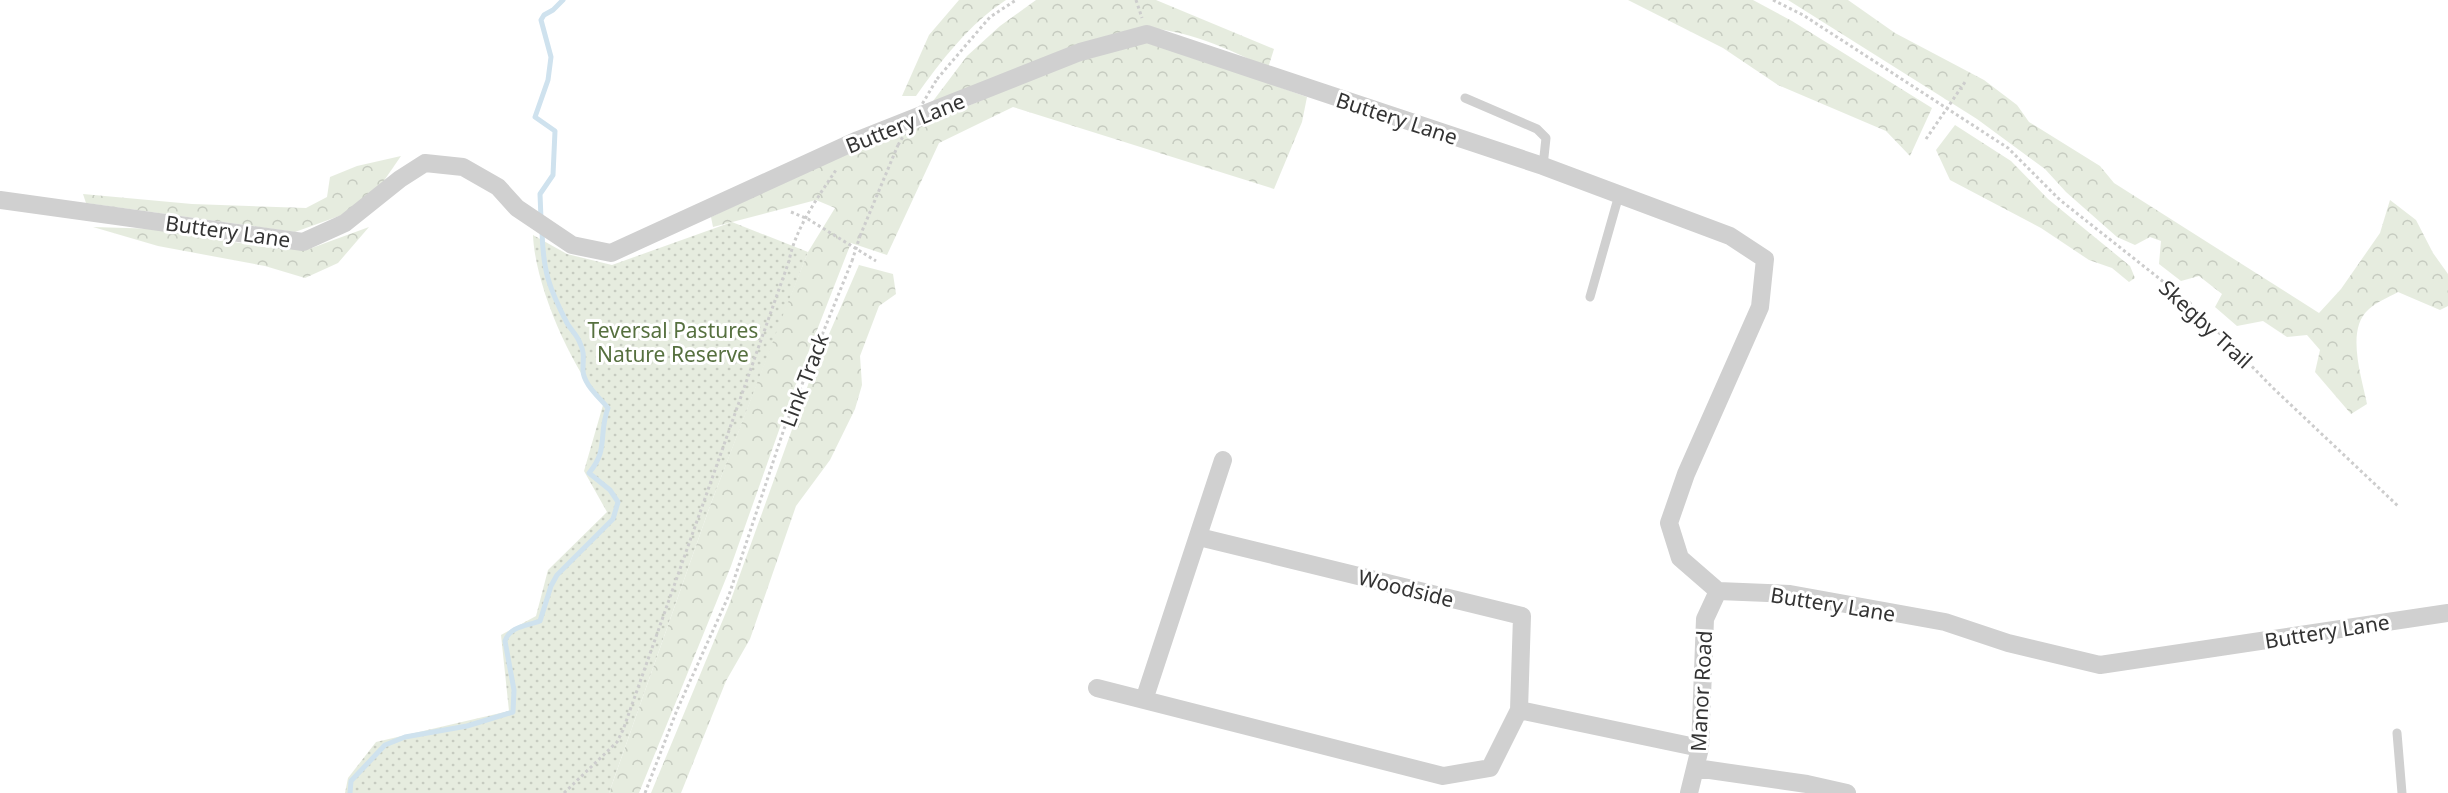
<svg xmlns="http://www.w3.org/2000/svg" width="2448" height="793" font-family="'Noto Sans',sans-serif">
<style>
.grass{fill:url(#grass-dots)}
.forest{fill:url(#forest-crowns)}
.lines{fill:none;stroke-linecap:round;stroke-linejoin:round}
.stream{stroke:#cfe2ee;stroke-width:5}
.path{stroke:#cdcdcd;stroke-width:3;stroke-dasharray:3 3;stroke-linecap:butt}
.lane{stroke:#d0d0d0;stroke-width:9}
.street{stroke:#d0d0d0;stroke-width:18}
.path-bridge{stroke:#cdcdcd;stroke-width:3;stroke-dasharray:3 3;stroke-linecap:butt}
.labels{text-anchor:middle;dominant-baseline:central;stroke-width:6;stroke-linejoin:round;paint-order:stroke}
.street-label{font-size:21px;fill:#333;stroke:#fff}
.park-label{font-size:21px;fill:#56703f;stroke:#fff}
</style>
<defs>
<pattern id="grass-dots" width="8" height="8" patternUnits="userSpaceOnUse" patternTransform="scale(1.5)"><rect width="8" height="8" fill="#e6ecdf"/><path d="M2 2h.1M6 6h.1" fill="none" stroke="#c6cbc0" stroke-width="1.8" stroke-linecap="round"/></pattern>
<pattern id="forest-crowns" width="20" height="18" patternUnits="userSpaceOnUse" patternTransform="scale(1.5)"><rect width="20" height="18" fill="#e6ecdf"/><path d="M2 6a3 3 0 1 1 6 0M12 15a3 3 0 1 1 6 0" fill="none" stroke="#c6cbc0"/></pattern>
</defs>
<rect width="100%" height="100%" fill="#fff"/>
<!-- grass -->
<path class="grass" d="M732,222L808,252L710,506L609,793H345L348,778L376,742L509,711L501,635L536,616L548,570L607,512L584,471L603,405C571,366 535,286 533,235L567,254L612,265Z"/>
<!-- forest -->
<path class="forest" d="M959,0H1006C969,24 941,61 916,96H902L929,35Z
M1036,0H1156L1274,49L1268,68C1229,49 1182,27 1137,28L930,105L967,56L1000,26Z
M1628,0H1753L1792,21L1932,108L1910,156L1886,131L1778,85L1723,48Z
M1788,0H1848L1895,33L1984,80L2017,105L2029,122L2100,166L2114,183L2319,313L2341,289L2380,233L2390,200L2416,220L2433,253L2448,274V306L2440,310L2398,292C2389,297 2377,302 2369,309C2345,329 2362,378 2367,404L2351,414L2315,372L2320,350L2307,335L2287,337L2263,321L2237,326L2215,307L2222,294L2199,276L2181,281L2159,264L2161,241L2150,237L2135,245L2117,237L2066,192L2045,169L1977,119Z
M1148,40L1307,97L1302,122L1274,189L1013,107L939,143L887,255L851,243L789,402L731,566L639,793H609L710,506L783,315L808,252L835,208L816,200L713,227L711,217L870,141L913,130L1083,56Z
M1955,125L2011,161L2048,199L2130,266L2135,278L2129,282L2112,268L2089,260L2041,228L1950,180L1936,150Z
M401,156L381,185L342,215L295,232L86,203L83,194L192,204L306,208L327,197L330,177L357,166Z
M93,227L159,229L263,247L309,249L369,227L338,263L305,278L265,266L158,246Z
M859,265L893,274L896,294L879,306L860,356L862,385L855,409L830,460L796,506L750,639L726,681L681,793H651L729,605L813,371Z"/>
<g class="lines">
<!-- stream -->
<path class="stream" d="M541,219L540,194L553,175L555,131L535,117L548,80L551,57L541,20L544,15L553,10L563,0
M350,793L351,781L385,745L405,737L467,726L513,712L514,690L505,641C510,626 527,626 540,621L551,586L557,575L613,519L618,502L610,490L589,473C609,449 598,435 608,408C600,398 582,383 583,369C583,358 585,354 580,343C577,335 571,330 567,323C549,288 543,271 542,231"/>
<!-- path -->
<path class="path" d="M1136,0L1142,18
M1773,0L1803,15L2008,148L2060,200L2189,302L2273,388L2398,506
M937,79L990,17L1016,0
M791,212L808,219L876,261
M860,236L898,145
M564,793L617,742L623,730L789,261C795,229 818,197 836,170
M645,793L677,710L729,595L784,429L852,261"/>
<!-- lane -->
<path class="lane" d="M1465,98L1537,129L1546,138L1543,166
M1590,297L1619,195
M2397,733L2402,793"/>
<!-- street -->
<path class="street" d="M0,200L303,242L345,223L400,179L425,163L463,167L498,187L517,208L572,245L611,253L858,140L1080,52L1147,34L1543,166L1730,236L1765,259L1760,307L1686,474L1669,523L1680,558L1718,591L1790,594L1945,622L2008,643L2100,665L2448,613
M1097,688L1443,776L1490,768L1519,710L1522,616L1199,537
M1144,700L1223,460
M1519,710L1700,748
M1696,768L1807,784L1847,793
M1689,793L1700,748L1705,619L1718,591"/>
<!-- path-bridge -->
<path class="path-bridge" d="M1926,139L1965,82
M898,145L937,79
M852,261L860,236"/>
</g>
<g class="labels">
<!-- street labels -->
<g class="street-label">
<text transform="translate(1397 118) rotate(18)">Buttery Lane</text>
<text transform="translate(905 123) rotate(-22)">Buttery Lane</text>
<text transform="translate(228 231) rotate(8)">Buttery Lane</text>
<text transform="translate(2206 324) rotate(43)">Skegby Trail</text>
<text transform="translate(804 380) rotate(-69)">Link Track</text>
<text transform="translate(1406 588) rotate(14)">Woodside</text>
<text transform="translate(1833 604) rotate(9)">Buttery Lane</text>
<text transform="translate(2327 631) rotate(-9)">Buttery Lane</text>
<text transform="translate(1701 691) rotate(-87)">Manor Road</text>
</g>
<!-- park labels -->
<g class="park-label">
<text x="673" y="330">Teversal Pastures<tspan x="673" dy="24">Nature Reserve</tspan></text>
</g>
</g>
</svg>
